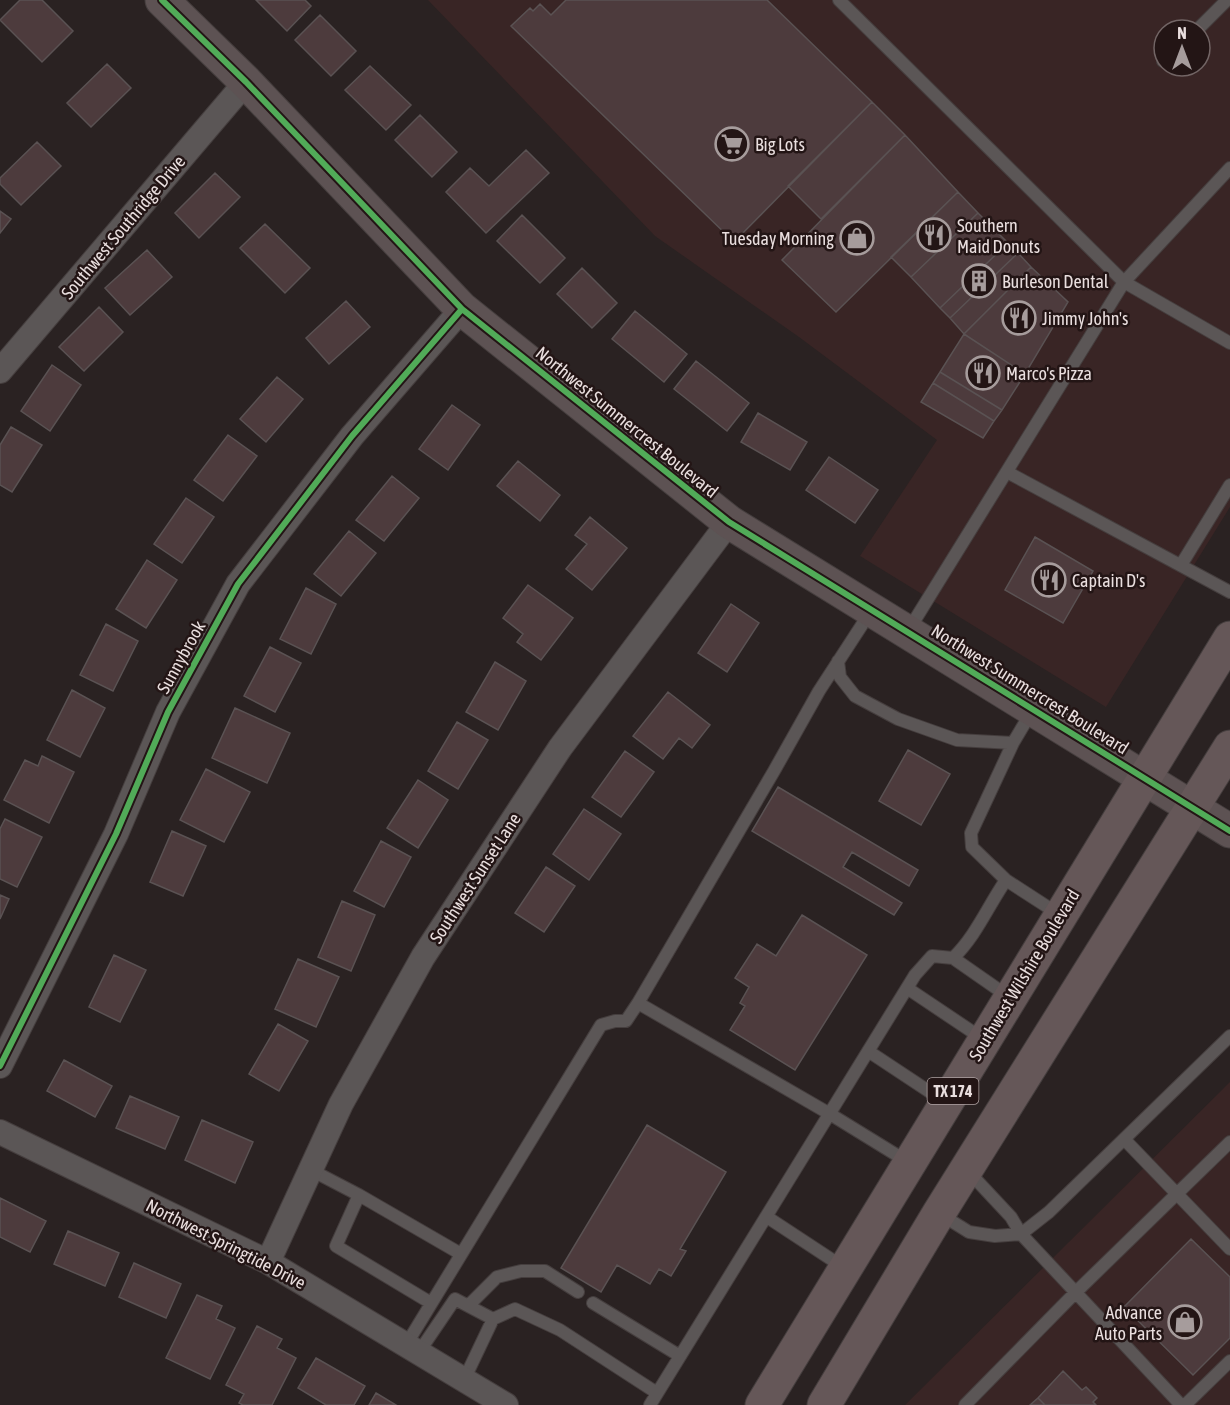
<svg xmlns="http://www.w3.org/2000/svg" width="1230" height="1405" font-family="'Asap Condensed',sans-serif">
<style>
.built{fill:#392525;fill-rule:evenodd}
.building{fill:#4d3b3d;stroke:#5a5253;stroke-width:1.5}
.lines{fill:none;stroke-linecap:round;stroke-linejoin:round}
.lane-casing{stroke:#453e3e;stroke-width:14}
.street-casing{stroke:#453e3e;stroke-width:26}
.secondary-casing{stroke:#453e3e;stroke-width:35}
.primary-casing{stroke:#453e3e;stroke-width:35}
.lane{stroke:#5b5656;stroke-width:12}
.street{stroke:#5b5656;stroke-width:24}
.secondary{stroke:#5d5253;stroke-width:33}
.primary{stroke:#655758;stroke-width:33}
.cycleway-casing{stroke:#231515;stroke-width:10}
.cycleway{stroke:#51ab58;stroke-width:6}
.labels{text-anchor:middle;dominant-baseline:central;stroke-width:5;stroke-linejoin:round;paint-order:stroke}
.shield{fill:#231515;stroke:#aea2a2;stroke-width:1.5}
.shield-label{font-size:16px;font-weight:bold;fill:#e9dede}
.poi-label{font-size:18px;fill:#e9dede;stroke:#231515;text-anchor:start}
.street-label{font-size:18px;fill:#e9dede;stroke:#231515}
</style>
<rect width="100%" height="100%" fill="#2a2222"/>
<!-- built -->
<path class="built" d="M428,0H1230V507L1106,707L860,556L937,440L799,337L655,236ZM1164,30H1200V66H1164Z
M1230,1082V1405H905Z"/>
<!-- building -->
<path class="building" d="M20,0H42L73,31L42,62L0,20Z
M256,0H305L311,6L287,31Z
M566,0H767L872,102L734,242L511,26L530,8L533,11L540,4L551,15Z
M320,15L356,51L331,76L295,40Z
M107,64L131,88L91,127L67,103Z
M370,66L411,105L386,130L345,90Z
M872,102L905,135L821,219L788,186Z
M420,115L457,152L432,177L395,140Z
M905,135L958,192L836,312L782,260Z
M37,142L61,166L21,205L0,184V178Z
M526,150L549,173L486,233L446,192L470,168L489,186Z
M215,173L240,197L199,238L175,213Z
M958,192L978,213L911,277L891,257Z
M0,211L11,219L0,233Z
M978,213L1008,243L940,308L911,277Z
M522,215L565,258L540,283L497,241Z
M265,224L310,268L285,293L240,248Z
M1008,243L1018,253L950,318L940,308Z
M147,250L172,277L130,315L105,288Z
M1018,253L1031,267L964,334L950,318Z
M1031,267L1068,302L1025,374L964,334Z
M582,268L617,303L592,328L557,294Z
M346,301L370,327L329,364L306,338Z
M99,307L123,332L84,371L59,347Z
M635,311L687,354L664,382L612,339Z
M964,334L1025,374L1002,410L940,372Z
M696,361L749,403L727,431L674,389Z
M52,365L81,385L50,431L21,411Z
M940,372L1002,410L994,421L933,383Z
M277,377L303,399L266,442L240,419Z
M933,383L994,421L983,438L921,402Z
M452,405L480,425L448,470L419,449Z
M758,413L807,442L790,470L741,442Z
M11,427L42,445L12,492L0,485V445Z
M228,435L257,456L223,501L194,480Z
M829,457L878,490L855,523L806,490Z
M518,461L560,495L540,521L497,486Z
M392,476L419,498L384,541L356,520Z
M186,498L214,517L182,563L154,544Z
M590,517L627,548L592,590L566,569L587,544L575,535Z
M349,531L376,553L341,596L314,574Z
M1035,537L1093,571L1063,623L1005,590Z
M147,560L177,580L146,628L116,609Z
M528,585L573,618L541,660L517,642L523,634L503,618Z
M306,588L336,604L311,654L280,639Z
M731,604L759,623L727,672L698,653Z
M106,624L138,641L113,691L80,675Z
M270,647L301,663L275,712L244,696Z
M495,662L526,681L498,730L466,712Z
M72,690L105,708L80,757L47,740Z
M668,692L710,725L692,748L679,738L663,759L633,736Z
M235,708L290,733L267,783L212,758Z
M457,722L488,740L458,789L428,771Z
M908,750L950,774L921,825L879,801Z
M625,751L654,772L621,817L592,797Z
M42,756L74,772L49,823L4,800L25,760L38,766Z
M206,769L250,792L224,842L180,820Z
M418,780L448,800L418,848L387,828Z
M778,787L918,870L909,886L852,852L843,867L902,903L894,915L752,831Z
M584,809L621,834L589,880L553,854Z
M5,819L42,837L17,887L0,879V829Z
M172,831L206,846L183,896L150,882Z
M381,841L411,857L384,907L354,891Z
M546,867L575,886L544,932L515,913Z
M0,895L9,899L0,919Z
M342,901L375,915L351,971L318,957Z
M802,915L867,955L795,1070L730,1030L745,1006L740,1003L749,987L735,978L757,944L776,956Z
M114,955L146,970L120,1022L89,1007Z
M298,959L339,977L316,1027L275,1009Z
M278,1024L308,1041L279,1091L249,1074Z
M64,1060L112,1086L95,1117L47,1091Z
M130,1096L179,1117L165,1149L116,1128Z
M202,1120L253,1142L235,1183L185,1160Z
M647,1125L726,1172L680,1249L686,1251L671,1276L659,1269L650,1284L617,1265L601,1292L561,1268Z
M0,1198L46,1221L30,1252L0,1237Z
M68,1231L119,1253L105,1286L54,1264Z
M1191,1239L1230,1277V1338L1193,1375L1124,1307Z
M134,1263L181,1284L166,1318L119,1297Z
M197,1295L222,1306L216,1319L235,1328L210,1379L166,1358Z
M257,1326L282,1339L277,1348L296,1358L272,1405H243L239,1403L244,1394L226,1385Z
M316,1358L365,1386L354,1405H326L298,1388Z
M1063,1371L1082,1390L1086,1387L1097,1398L1093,1402L1096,1405H1045L1038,1398Z
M376,1393L396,1405H369Z
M1038,1398L1045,1405H1030Z"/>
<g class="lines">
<defs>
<path id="lane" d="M839,0L1124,282L908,631
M1197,30L1227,0
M1163,61L1164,60
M1230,168L1124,282L1230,343
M1007,472L1230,592
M1181,565L1230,485
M838,661L840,677L855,696L898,719L957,740L1013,743L1032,711
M1006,880L1060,915
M953,958L1009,997
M907,988L983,1039
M638,1003L830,1114L908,1162
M868,1051L945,1102
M1124,1139L1230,1249
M311,1170L359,1195L461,1254
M359,1195L336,1246L431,1303
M940,1214L969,1232L995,1236L1021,1234L1011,1217L968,1171
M767,1217L843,1267
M593,1303L680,1356
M469,1305L497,1277L521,1271H545L578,1292
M493,1319L515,1309L560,1330L657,1393
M406,1345L601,1025L615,1021H626L638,1003L774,771L819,691L871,611
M419,1352L455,1299L493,1319L464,1380
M650,1405L915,975L932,956L953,958C976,936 988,906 1006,880L972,847L971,833L1013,743
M965,1405L1076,1292L1230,1142
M1181,1405L1021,1234L1049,1212L1230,1036
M1185,1405L1230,1361"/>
<path id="street" d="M0,371L246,82
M0,1066L116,834L168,712L238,584L352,436L462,309
M0,1132L268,1262L506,1405
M268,1262L341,1104L423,957L560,748L729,522"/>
<path id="secondary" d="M162,0L246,82L462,309L729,522L1230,831"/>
<path id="primary" d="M762,1405L1230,638
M824,1405L939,1213L1230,747"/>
</defs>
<!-- lane casing -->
<use href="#lane" class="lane-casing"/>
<!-- street casing -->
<use href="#street" class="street-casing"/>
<!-- secondary casing -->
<use href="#secondary" class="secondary-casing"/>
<!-- primary casing -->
<use href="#primary" class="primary-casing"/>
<!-- lane -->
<use href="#lane" class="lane"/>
<!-- street -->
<use href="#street" class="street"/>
<!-- secondary -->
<use href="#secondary" class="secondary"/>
<!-- primary -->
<use href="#primary" class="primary"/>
<defs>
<path id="cycleway" d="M162,0L246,82L462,309L729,522L1230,831
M0,1066L116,834L168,712L238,584L352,436L462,309"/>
</defs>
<!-- cycleway casing -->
<use href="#cycleway" class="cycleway-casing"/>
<!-- cycleway -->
<use href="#cycleway" class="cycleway"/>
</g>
<!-- icons -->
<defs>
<symbol id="supermarket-ring" viewBox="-11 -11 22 22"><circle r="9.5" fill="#231515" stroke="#a69c9c" stroke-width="1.5"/><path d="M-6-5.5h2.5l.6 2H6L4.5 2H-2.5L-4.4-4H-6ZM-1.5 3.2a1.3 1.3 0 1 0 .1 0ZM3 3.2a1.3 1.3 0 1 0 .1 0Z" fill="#a69c9c"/></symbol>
<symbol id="restaurant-ring" viewBox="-11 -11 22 22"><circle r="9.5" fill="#231515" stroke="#a69c9c" stroke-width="1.5"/><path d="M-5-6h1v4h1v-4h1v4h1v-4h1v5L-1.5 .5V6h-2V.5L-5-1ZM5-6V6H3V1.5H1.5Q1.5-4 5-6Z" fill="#a69c9c"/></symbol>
<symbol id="shop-ring" viewBox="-11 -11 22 22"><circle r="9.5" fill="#231515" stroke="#a69c9c" stroke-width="1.5"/><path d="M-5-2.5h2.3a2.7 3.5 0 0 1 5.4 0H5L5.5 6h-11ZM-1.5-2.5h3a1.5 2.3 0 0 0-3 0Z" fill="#a69c9c"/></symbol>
<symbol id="building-ring" viewBox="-11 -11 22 22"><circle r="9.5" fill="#231515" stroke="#a69c9c" stroke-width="1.5"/><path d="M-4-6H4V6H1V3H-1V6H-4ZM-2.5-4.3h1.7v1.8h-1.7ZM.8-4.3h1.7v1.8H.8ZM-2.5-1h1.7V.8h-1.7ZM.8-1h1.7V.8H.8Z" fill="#a69c9c"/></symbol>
</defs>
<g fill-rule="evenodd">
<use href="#supermarket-ring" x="713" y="125" width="38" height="38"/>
<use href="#restaurant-ring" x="915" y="216" width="38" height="38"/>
<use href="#shop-ring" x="838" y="219" width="38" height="38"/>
<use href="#building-ring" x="960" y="262" width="38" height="38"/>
<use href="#restaurant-ring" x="1000" y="299" width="38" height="38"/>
<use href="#restaurant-ring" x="964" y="354" width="38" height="38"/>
<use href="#restaurant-ring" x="1030" y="561" width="38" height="38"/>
<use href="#shop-ring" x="1166" y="1303" width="38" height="38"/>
</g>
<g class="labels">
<!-- shield labels -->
<rect class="shield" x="927.5" y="1078" width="51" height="26" rx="4.5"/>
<g class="shield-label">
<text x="953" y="1091">TX 174</text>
</g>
<!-- poi labels -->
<g class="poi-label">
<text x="755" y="144">Big Lots</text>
<text x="957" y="225">Southern<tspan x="957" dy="21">Maid Donuts</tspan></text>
<text x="834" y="238" text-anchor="end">Tuesday Morning</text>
<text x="1002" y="281">Burleson Dental</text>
<text x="1042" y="318">Jimmy John's</text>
<text x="1006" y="373">Marco's Pizza</text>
<text x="1072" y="580">Captain D's</text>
<text x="1162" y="1312" text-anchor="end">Advance<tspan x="1162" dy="21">Auto Parts</tspan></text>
</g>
<!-- street labels -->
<g class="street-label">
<text transform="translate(123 227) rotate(-50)">Southwest Southridge Drive</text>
<text transform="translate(627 422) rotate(39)">Northwest Summercrest Boulevard</text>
<text transform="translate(181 657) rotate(-61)">Sunnybrook</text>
<text transform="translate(1030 689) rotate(32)">Northwest Summercrest Boulevard</text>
<text transform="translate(475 878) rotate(-57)">Southwest Sunset Lane</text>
<text transform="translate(1024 975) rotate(-59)">Southwest Wilshire Boulevard</text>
<text transform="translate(226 1244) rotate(27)">Northwest Springtide Drive</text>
</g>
</g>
<!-- north arrow -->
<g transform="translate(1182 48)"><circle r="28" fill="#231515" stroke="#726565" stroke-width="1.5"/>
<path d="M0-4.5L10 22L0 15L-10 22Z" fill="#a69c9c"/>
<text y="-9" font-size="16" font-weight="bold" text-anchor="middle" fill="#e9dede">N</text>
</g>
</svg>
